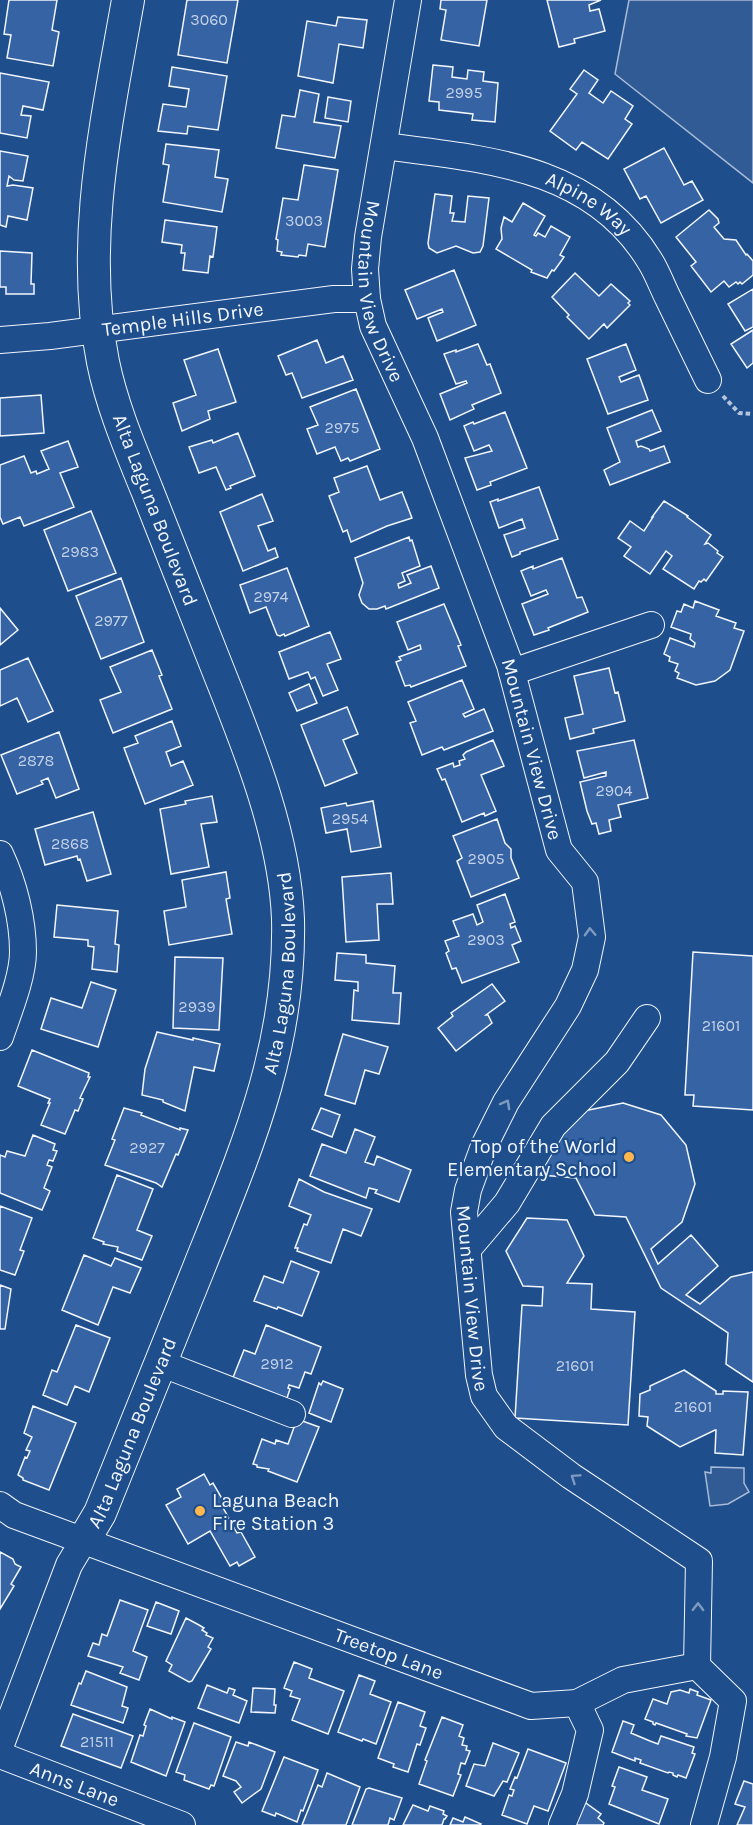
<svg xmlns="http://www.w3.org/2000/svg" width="753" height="1825" font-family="Karla,sans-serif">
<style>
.built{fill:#305b95;stroke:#a8bbd7;stroke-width:1.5}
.building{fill:#3563a3;stroke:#f2f6ff;stroke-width:1.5}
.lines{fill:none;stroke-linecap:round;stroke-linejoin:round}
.minor-casing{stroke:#f2f6ff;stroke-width:28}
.major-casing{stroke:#f2f6ff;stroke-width:34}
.path{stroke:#b3c4dc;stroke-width:4;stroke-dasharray:4.5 3;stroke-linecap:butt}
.minor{stroke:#1f4e8c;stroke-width:26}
.major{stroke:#1f4e8c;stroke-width:32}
.oneway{stroke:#7e9ac0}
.poi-dot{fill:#ffb74d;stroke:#1f4e8c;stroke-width:2}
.labels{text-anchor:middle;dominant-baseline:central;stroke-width:4.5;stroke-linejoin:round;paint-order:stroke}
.number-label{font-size:16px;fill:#c3d1e8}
.street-label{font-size:20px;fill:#f2f6ff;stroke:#1f4e8c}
.poi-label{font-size:20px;fill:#f2f6ff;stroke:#1f4e8c;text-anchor:end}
</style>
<rect width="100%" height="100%" fill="#1f4e8c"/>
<!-- built -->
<path class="built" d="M629,0H753V183L615,74Z
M711,1467L744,1468V1483L749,1492L728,1504L710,1506L705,1472L711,1473Z"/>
<!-- building -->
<path class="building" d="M9,0H57L52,30L59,32L53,66L7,58L11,35L4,34Z
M187,0H238L227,63L178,55Z
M441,0H487L479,46L441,40L446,10L440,9Z
M547,0H601L589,5L590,11L599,9L605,31L574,39L575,43L559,47Z
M338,17L367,20L363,48L339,44L333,83L298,76L307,21L336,26Z
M433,65L453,67L452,77L467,79L468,70L484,72L483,81L498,83L495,122L472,120L473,114L439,110V102L429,101Z
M172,67L227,76L218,130L188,126L187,134L158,131L163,104L186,107L189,89L169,86Z
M584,70L598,80L589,93L603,103L611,91L633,106L625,119L632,124L608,159L582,142L576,150L550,131L577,94L570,89Z
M0,73L49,82L43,110L23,106L21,115L31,116L27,138L0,133Z
M300,90L319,94L314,122L341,126L335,158L276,148L282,115L295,117Z
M328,97L351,101L348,122L325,118Z
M166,144L219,150L215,177L228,179L222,212L163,202L169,165L163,164Z
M664,148L684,185L692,181L703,200L661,223L646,196L640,199L624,169Z
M0,151L28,156L23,181L14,180L9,176L7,186L13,185L33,188L27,220L8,216L6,227L0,225Z
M304,165L338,170L325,247L308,244L306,256L299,255L298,257L281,255L282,252L277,251L278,240L276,239L283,198L298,200Z
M435,194L452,196L450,213H454L452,221L465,222L468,196L489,198L483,246L480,252L473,253L456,246L437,253L429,248L428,243Z
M523,203L545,216L534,235L536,236L538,233L545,237L551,226L570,237L560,255L564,257L554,271L552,270L547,278L531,272L532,270L496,249L502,239L501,228L504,217L512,222Z
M709,210L718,219L719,223L714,227L724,239L736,240L746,255L747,254L753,261V275L742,284L740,282L738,284L736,282L729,287L724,281L711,292L691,266L696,262L676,237Z
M165,220L217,227L213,257L210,256L208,273L183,270L185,253H181L182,245L162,242Z
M0,251L32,253L31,284H34V294H6V287H0Z
M454,270L476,325L437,341L428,318L443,312L442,309L417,319L405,290Z
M575,273L599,296L611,284L630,301L628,303L630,305L607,328L604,324L589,339L567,317L569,315L552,297Z
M753,289V327L745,331L728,304Z
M753,330V363L747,368L731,344Z
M317,340L326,363L343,356L353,380L302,398L292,373L286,375L278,356Z
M478,344L487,365L490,364L501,393L472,405L474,409L450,420L440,394L467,383L466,381L456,384L444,354L456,350V352Z
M626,344L636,370L619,377L621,382L639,375L648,400L608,414L587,359Z
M218,349L236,402L208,411L210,419L182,431L173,403L196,395L184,360Z
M356,389L380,449L350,461L348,458L341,461L335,447L317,454L307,429L318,425L310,407Z
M41,395L44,433L0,436V398Z
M652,410L661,431L636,441L638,447L641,446L649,449L650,451L664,446L670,462L610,485L604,470L620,462L607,428Z
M505,412L527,468L490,482L491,485L477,490L465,458L492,451L489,445L474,451L464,426L473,422L474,424Z
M238,433L255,476L230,486L231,488L226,490L216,467L199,473L189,447L212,440L213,443Z
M68,441L78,467L60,473L74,507L24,526L20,517L3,524L0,517V465L24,456L31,473L36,471L37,474L49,469L41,451Z
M367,466L380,500L402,492L412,518L387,526L351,542L347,530L343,532L329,496L339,492L334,478Z
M539,487L558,539L520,552V554L512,557L504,535L525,528L522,519L499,528L490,502L498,499V501Z
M262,494L273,521L258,526L268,551L275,548L278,557L243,571L220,512Z
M664,501L688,516L687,517L711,535L705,544L708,543L718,551L717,553L723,557L706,581L704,579L701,582L699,581L694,589L663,569L672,556L666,551L650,574L624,556L631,547L618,538L630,521L644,531L653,517H652Z
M91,511L116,573L68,591L44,530Z
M409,537L410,541L412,540L420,566L402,573L405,581L398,584L399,588L411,583L407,575L431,566L439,588L386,609L385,606L377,609H369L362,603L359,595L363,583L355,558Z
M562,558L577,598L582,597L588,612L548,628L549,630L534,635L522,604L548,594L546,590L531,596L521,571L533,566V569Z
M287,568L309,626L285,636L284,634L280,636L277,635L266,607L250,613L240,585Z
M121,578L144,642L101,659L76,596Z
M695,601L719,610L716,616L736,623L734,628L744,631L730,670L715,681L696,685L677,678L679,673L675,671L678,664L669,661L670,657L664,654L670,638L694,647L695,643L690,639L691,634L671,627L677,611L681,612L684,604L693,608Z
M444,604L461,645L458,646L466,666L411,687L410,685L405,686L396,662L401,660L399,657L421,649L420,645L408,650L397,622Z
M0,608L18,630L0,645Z
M330,632L341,659L327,664L338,690L323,696L315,677L311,679L308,672L289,679L279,652Z
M152,650L162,675L159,676L172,709L113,733L100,700L121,692L110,667Z
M28,658L53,711L28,722L17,698L0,706V670Z
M609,668L615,693L618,692L625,721L593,729L594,733L570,739L565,718L583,714L574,676Z
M462,680L474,709L463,714L465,717L484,709L493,731L444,750L442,747L422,755L410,723L416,721L408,702Z
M309,684L317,703L297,711L289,693Z
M347,707L358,734L343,740L357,773L325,786L301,725Z
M172,721L181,746L166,752L171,766L183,761L193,785L145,804L124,748L138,743L135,736Z
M59,732L79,789L56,798L48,778L41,781L43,784L17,794L1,755Z
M493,740L504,766L481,775L496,811L485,816L484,813L462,822L445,779L442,780L437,769L453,763L454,767L460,765L459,761L465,759L463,755L466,752Z
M634,740L648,798L618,805L621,817L609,820L611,831L599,834L596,823L592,824L587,811L580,782L606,776V772L584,778L577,751Z
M212,796L217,822L201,824L209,867L171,874L160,809L186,804L185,801Z
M373,801L381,847L351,852L347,829L326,833L321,808L346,803L347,806Z
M93,812L111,874L87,881L80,859L78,860L77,856L45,865L35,829Z
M497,819L505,843L511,849V858L519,878L471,897L457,861L462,858L453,836Z
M226,872L230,898L226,899L232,934L169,945L164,911L186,907L182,880Z
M391,873L393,904H377L379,940L346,942L342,877Z
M505,894L515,922L510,924L511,928L515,926L521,941L512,945L519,962L462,983L456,968L452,969L446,953L449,951L445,941L459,936L453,921L473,914L477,925L483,922L477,905Z
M57,905L118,911L115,944L119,945L117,972L92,969L94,947L88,946V940L54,937Z
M693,952L753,956V1110L693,1106L694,1095H685Z
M337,953L366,955V963L395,966L393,993H401L399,1024L352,1020L354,990L358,991V982L335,980Z
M175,957L223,958L219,1030L173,1028Z
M91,982L116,990L98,1047L41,1029L51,998L82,1008Z
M492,984L505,1001L486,1015H488L492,1023L456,1051L438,1028L453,1016L451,1013Z
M157,1032L193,1040V1038L220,1044L214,1071L194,1067L185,1111L163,1102V1100L142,1095L145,1069Z
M343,1034L388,1047L379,1074L365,1070L355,1104L325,1095Z
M32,1050L89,1073L88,1077H90L80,1098L83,1099L78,1111L75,1110L65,1134L41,1125L50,1103H48L50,1099L18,1086Z
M623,1103L661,1115L686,1145L695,1184L682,1222L651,1249L658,1264L691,1235L718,1266L686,1295L700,1304L731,1277L753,1272V1382L726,1364L728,1333L661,1288L626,1217L595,1215L576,1178L541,1175L554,1138L584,1111Z
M124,1108L142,1113L141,1115L180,1130V1128L188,1130L178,1155L176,1154L162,1187L156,1183L105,1165L115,1140L112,1139Z
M321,1108L340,1115L332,1137L312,1129Z
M355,1129L375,1137L365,1162L374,1165L377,1156L411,1170L399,1202L375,1193L377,1190L369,1188L366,1198L310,1176L322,1144L346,1153Z
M33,1135L55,1144L53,1150L57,1151L53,1161L49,1160L47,1165L52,1167L44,1188L50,1191L42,1210L0,1193V1155L5,1157L7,1151L25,1156Z
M117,1175L153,1189L137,1230L152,1236L142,1260L117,1251L118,1247L103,1244L104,1242L93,1238Z
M299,1179L324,1192L372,1209L361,1236L343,1229L331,1263L297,1251L298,1248H295L304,1224L307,1225L311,1215L289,1206Z
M0,1206L32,1218L20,1250L24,1251L15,1275L0,1270Z
M527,1218L567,1220L584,1256L567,1283L592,1284L591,1309L635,1312L628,1425L515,1418L522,1305L542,1306L543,1287L523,1286L506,1251Z
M84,1255L111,1266L115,1258L141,1268L130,1293L113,1287L98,1325L62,1310Z
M291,1261L319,1272L302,1316L278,1307L277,1309L254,1301L264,1276L283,1283Z
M0,1285L11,1289L5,1329H0Z
M76,1325L110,1338L89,1392L75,1386L67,1405L43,1395L52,1370L57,1372Z
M266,1325L321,1347L311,1374L305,1372L299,1388L289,1385L288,1388L290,1389L286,1401L232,1380L244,1350L255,1354Z
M684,1370L716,1391V1394H723V1391L748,1392L743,1455L715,1453L716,1430H715L680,1447L647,1426L648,1417L639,1416L640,1394L650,1390V1386Z
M323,1381L343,1389L331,1422L309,1413L319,1383L321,1385Z
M33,1406L76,1423L49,1490L23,1480V1478L18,1475L25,1457L27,1458L30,1451L26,1450L32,1437L24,1433Z
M297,1419L319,1427L297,1482L268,1471L269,1469L257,1467V1465L253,1464L262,1439L275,1444L276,1440L288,1444Z
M204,1474L210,1485L213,1483L224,1502L221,1504L237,1533L241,1532L255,1557L239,1566L237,1562L230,1566L210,1531L188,1544L166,1505L181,1497L177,1489Z
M0,1552L13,1559L15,1564L21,1567L11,1584L14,1586L0,1609Z
M120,1600L148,1610L133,1651L147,1657L139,1680L120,1673L123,1667L88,1656L93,1643L99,1645L102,1634L107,1636Z
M156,1602L179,1611L171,1634L147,1626Z
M186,1618L199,1625L204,1628L202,1630L207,1633L206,1635L213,1638L208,1647L211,1649L202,1664L192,1681L189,1682L169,1671L172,1665L166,1661Z
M294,1662L312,1669L309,1678L344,1691L328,1734L292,1720L300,1699L290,1696L292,1691L284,1688Z
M86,1671L127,1687L122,1706L128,1708L123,1723L71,1705L79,1683L81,1684Z
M359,1675L375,1681L370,1694L391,1702L376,1744L363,1739L362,1741L338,1732Z
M207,1685L227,1693L229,1688L235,1690L233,1695L247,1701L239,1723L198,1708Z
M253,1688L275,1689L274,1705H276L275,1713L251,1712Z
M690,1689L698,1692L697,1695L711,1700L697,1738L686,1736L687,1734L656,1723L655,1725L653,1724V1722L645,1719L653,1699L667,1704L671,1692L680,1690L689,1693Z
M398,1702L425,1712L420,1726L426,1728L420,1745L417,1744L408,1772L393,1767L394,1764L378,1758Z
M150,1709L172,1719V1717L185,1722L166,1776L131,1762L140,1735L143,1736L146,1726L144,1725Z
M73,1714L133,1736L121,1768L61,1746Z
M442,1717L463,1725L459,1736L464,1738L462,1745L467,1746L466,1750L470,1751L465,1764L461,1763L458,1774L461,1775L453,1796L419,1784L427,1761L425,1760Z
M623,1721L634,1725L631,1733L650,1741L658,1744L661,1736L694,1747L692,1753L695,1754L686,1778L678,1775L677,1777L673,1775V1773L669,1772L668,1773L640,1763L641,1760L635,1758V1761L612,1752Z
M194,1723L231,1737L214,1786L211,1785L209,1789L184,1780L185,1775L176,1772Z
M236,1742L248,1746L249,1742L275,1752L261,1789L242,1803L234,1792L241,1787L236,1781L223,1776Z
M493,1743L519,1753L507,1782L503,1781L494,1796L466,1786L474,1764L485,1766Z
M528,1749L566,1763L548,1811L534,1806L527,1824L502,1815L509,1795L512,1796L514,1790L510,1789L515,1777L517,1778Z
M284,1757L318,1770L303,1811L301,1810L297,1822L276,1813L275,1816L262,1811Z
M619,1767L647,1777L642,1790L668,1799L659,1824L609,1804L615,1787L612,1786Z
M327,1773L360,1787L346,1825H302L318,1785L322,1787Z
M744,1781L753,1784V1825H737L745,1807L735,1804Z
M369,1788L402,1798L394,1820L390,1818L388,1825H352L366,1789Z
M579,1798L601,1814L598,1818L604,1823L603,1825H573Z
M413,1805L428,1811L430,1806L444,1811L443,1814L447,1816L445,1819H444L442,1825H403Z
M465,1817L481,1824L480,1825H450L453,1818L463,1822Z"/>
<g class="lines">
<defs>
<g id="minor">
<path id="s1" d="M408,0L368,237L365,269L367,299L373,326L425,438L510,665L559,850L585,882L592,937L585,970L568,1006L506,1102L484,1146L468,1190L464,1212L479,1375L484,1396L506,1427L571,1476L699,1561L697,1666"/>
<path id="s2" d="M384,146C483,159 592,165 650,261C657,272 662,286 668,298C681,325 695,353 708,380"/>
<path id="s3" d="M0,340L50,336L334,299H367"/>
<path d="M512,672L651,625"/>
<path d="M0,854C14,884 23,920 23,952C23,977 8,1013 0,1037"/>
<path d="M468,1249L507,1203L553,1126L617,1062L647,1018"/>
<path d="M160,1363L292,1414"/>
<path id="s4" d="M0,1505L14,1515L531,1706L577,1703L623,1680L697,1666"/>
<path d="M697,1666L733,1701L723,1757L704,1825"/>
<path d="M0,1747L69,1565L84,1540"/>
<path id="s5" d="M0,1755L182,1825"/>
<path d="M562,1825L575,1794L590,1730L577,1703"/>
</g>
<g id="major">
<path id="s6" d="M84,1540L100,1513C132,1432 165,1351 198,1270C245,1152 291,1049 288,919C285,837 250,750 220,675C196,613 171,552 147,490C130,448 112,406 103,362C79,241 107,120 128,0"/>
</g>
</defs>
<!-- minor casing -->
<use href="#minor" class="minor-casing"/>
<!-- major casing -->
<use href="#major" class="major-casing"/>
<!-- path -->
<path class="path" d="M723,396L739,413L753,414"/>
<!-- minor -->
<use href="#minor" class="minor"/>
<!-- major -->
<use href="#major" class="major"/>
</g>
<!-- one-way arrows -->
<defs><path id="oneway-chevron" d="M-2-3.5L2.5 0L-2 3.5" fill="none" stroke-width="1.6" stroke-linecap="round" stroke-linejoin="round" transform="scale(1.5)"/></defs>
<g class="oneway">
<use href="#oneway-chevron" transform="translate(590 932) rotate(-92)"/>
<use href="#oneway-chevron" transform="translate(506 1104) rotate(-61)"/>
<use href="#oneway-chevron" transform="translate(575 1478) rotate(-146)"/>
<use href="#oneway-chevron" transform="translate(698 1607) rotate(-89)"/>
</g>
<!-- markers -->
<g class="poi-dot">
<circle cx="629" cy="1157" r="6"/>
<circle cx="200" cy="1511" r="6"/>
</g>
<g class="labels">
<!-- number labels -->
<g class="number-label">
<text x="209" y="19">3060</text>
<text x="464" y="92">2995</text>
<text x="304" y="220">3003</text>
<text x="342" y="427">2975</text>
<text x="80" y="551">2983</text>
<text x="271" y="596">2974</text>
<text x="111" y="620">2977</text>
<text x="36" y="760">2878</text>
<text x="614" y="790">2904</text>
<text x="350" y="818">2954</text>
<text x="70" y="843">2868</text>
<text x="486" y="858">2905</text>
<text x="486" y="939">2903</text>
<text x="197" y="1006">2939</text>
<text x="721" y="1025">21601</text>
<text x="147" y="1147">2927</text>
<text x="277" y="1363">2912</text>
<text x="575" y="1365">21601</text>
<text x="693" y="1406">21601</text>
<text x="97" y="1741">21511</text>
</g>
<!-- street labels -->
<g class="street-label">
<text stroke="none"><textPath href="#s2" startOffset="216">Alpine Way</textPath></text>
<text stroke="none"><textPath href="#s1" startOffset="297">Mountain View Drive</textPath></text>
<text stroke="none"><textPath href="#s3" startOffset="184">Temple Hills Drive</textPath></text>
<text transform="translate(155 510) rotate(69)">Alta Laguna Boulevard</text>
<text stroke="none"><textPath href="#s1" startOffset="783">Mountain View Drive</textPath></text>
<text stroke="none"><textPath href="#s6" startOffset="604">Alta Laguna Boulevard</textPath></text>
<text stroke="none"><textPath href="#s1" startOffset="1377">Mountain View Drive</textPath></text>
<text stroke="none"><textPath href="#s6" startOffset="118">Alta Laguna Boulevard</textPath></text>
<text stroke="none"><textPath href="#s4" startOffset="417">Treetop Lane</textPath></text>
<text stroke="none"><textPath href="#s5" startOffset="80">Anns Lane</textPath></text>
</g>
<!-- poi labels -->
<g class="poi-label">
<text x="617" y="1146">Top of the World<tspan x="617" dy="23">Elementary School</tspan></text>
<text x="212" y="1500" text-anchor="start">Laguna Beach<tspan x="212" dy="23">Fire Station 3</tspan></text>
</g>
</g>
</svg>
